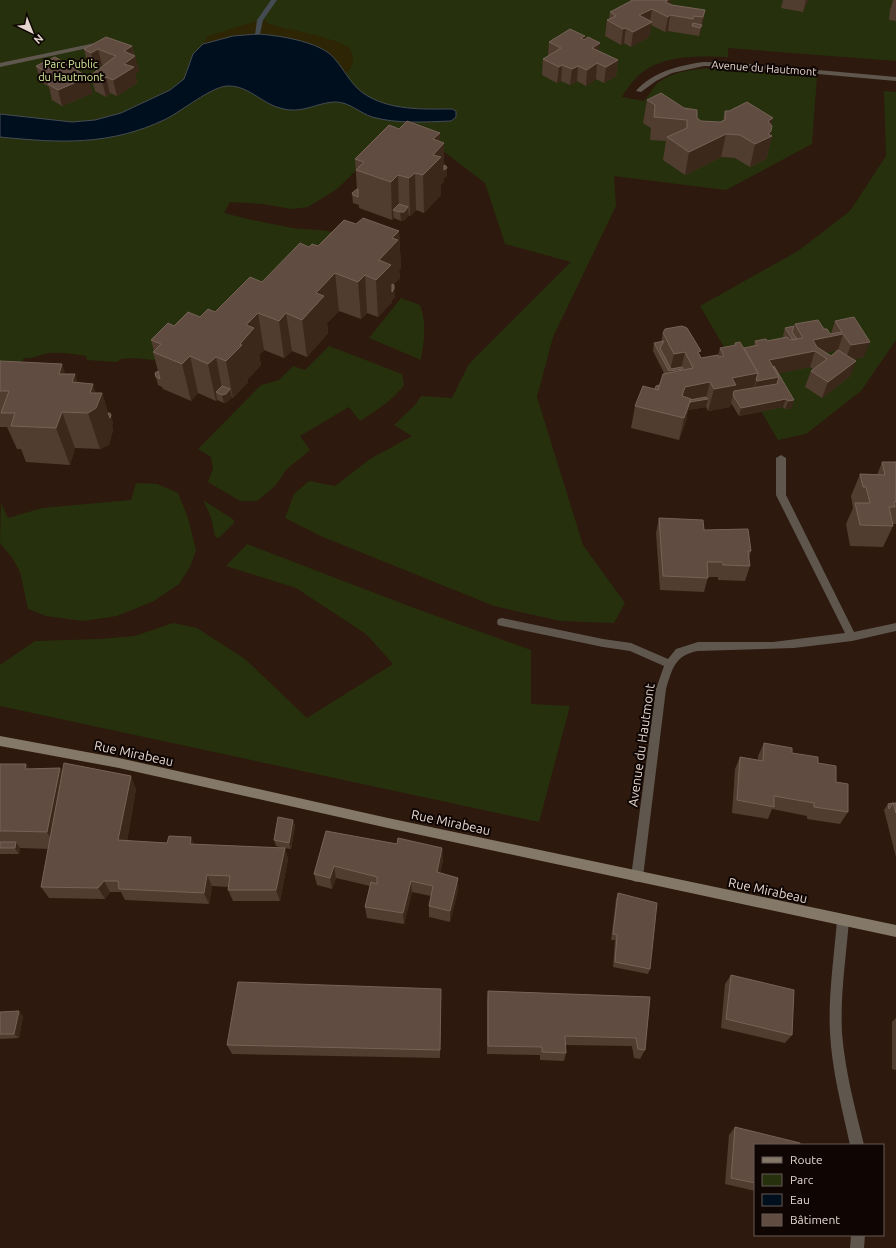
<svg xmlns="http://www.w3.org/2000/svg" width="896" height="1248" font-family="Ubuntu,sans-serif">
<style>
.green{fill:#27300d}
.sand{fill:#2d2504}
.water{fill:#000f1e;stroke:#454b53}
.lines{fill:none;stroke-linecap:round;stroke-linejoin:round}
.stream{fill:#454b53;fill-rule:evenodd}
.lane{fill:#5f574e;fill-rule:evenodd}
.street{fill:#5f574e;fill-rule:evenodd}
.secondary{fill:#847869;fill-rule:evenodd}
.wall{fill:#513c30;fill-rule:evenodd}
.shaded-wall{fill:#3c271b}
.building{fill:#614c41;stroke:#766257}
.labels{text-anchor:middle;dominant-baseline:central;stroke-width:4;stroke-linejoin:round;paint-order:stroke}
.far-park-label{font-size:11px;fill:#d2ea9b;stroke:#0f0603}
.far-street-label{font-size:11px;fill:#e5d6cf;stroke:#0f0603}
.street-label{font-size:13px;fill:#e5d6cf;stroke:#0f0603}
</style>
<rect width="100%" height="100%" fill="#2d190d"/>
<!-- green -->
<path class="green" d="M0,0H896V61L728,48V57C694,56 653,54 631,84C628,88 624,92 622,97L644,101C648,96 651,91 655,86C669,71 695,69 714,68L817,77L812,144L726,190L614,176L616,206L553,337L537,397L583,545L625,603L614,623L561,621L494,606L323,537L285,518L294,494L309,481L335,486L370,459L412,436L394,425L415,405L421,396L452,398L469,364L571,262L505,244L485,183L430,141L398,130L337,189L308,207L292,209L263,204L230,202L224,213C247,219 270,224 293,228C308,230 322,229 336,233L163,351L154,360L133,358L121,359L117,362L87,360L86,356C74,354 62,352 50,353C41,354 33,359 24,358L17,371L0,370Z
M884,91L896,92V340L861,391L806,434L778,440L700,306L798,251L850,211L886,156Z
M401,298L420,305C427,325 424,339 421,360L369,338Z
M329,346L402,374L404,385C392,401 377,410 360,421L349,407L300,436L310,450L287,469L275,486L257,501H240L208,482L213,469L211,457L198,449L261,385L279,380L293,366L305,370Z
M136,483L157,484L178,493L188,518L196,550L190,567L179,584L154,601L117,616L83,621L46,616L28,609L20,572L13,559L0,543L1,503L8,518L42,508L131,500Z
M203,500L234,520V523L219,538L215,537L211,517Z
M247,544L414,608L531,650V704L570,706L539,822L0,706V665L35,641L100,639L135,636L173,623L197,628L245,659L307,718L393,664L366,634L296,588L226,566Z"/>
<!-- sand -->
<path class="sand" d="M260,20L267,21L268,24C283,28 339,39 348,47C357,56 353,66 346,74L330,54L320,48L274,35L233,36L203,44L208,36Z"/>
<!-- water -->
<path class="water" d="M257,34C277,35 314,41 330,54C343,66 349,83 363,93C389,111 423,109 452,109L456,111V117L451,121C425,122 397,124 372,117C360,113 349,102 336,102C317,102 302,115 280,108C261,103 248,85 227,86C211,87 182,111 166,119C110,146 60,143 0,137V114L72,122L95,120L121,113L170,90L184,79L193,54L203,44L233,36Z"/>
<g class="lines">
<!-- stream -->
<path class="stream" d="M271,0H277L263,20L260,34L255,35L257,20Z"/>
<!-- lane -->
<path class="lane" d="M100,42L102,43V45L0,67V63Z"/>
<!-- street -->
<path class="street" d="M704,62L740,63L896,77V81L740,67L704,66L672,73L656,81L641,92L636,91C652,72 680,65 704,62Z
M781,455L786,458V495L854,632L896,623V631L852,641L794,648L698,651C675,655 672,669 666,689L643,877L641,881L637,882L633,881L631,877L656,689L664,666L630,651L603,647L502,626L498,625L497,622L498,619L502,618L603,639L631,643L668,659L676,649L698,642H773L845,633L776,495V458Z
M843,914L847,916L849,920C846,958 840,996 842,1033C845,1071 855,1108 864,1145H850C842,1108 832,1071 830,1033C828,996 834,958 837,920L839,916Z
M851,1235H865L864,1248H850Z"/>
<!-- secondary -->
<path class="secondary" d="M0,736L119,758L388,818L896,925V937L388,828L119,768L0,746Z"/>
</g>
<!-- wall -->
<path class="wall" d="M630,0H671L670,4L672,5L705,10L702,26L699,36L668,31L665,32L651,25L649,37L631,47L624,43L621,45L605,36L607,20L609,19L610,12L630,2Z
M783,0H808L803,12L781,8Z
M893,0H896V21L889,20L890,10Z
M585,36V40L599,51L618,60L616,76L604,83L596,79L586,86L577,81L570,85L561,81L557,83L542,75L543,59L548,56L549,42Z
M132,46L139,71L135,74L137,83L117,96L110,93L106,97L95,91L91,75L104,65H102L95,68L88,65L84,49Z
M36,66L93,93L62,106L52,100L49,87L41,82Z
M647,100L697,118L701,121L720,122L723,121L725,111L771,125V131L770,136H772L766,159L750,167L735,158L721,157L685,175L663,160L666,141L650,140L651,128L643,123Z
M399,129L440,133V142L444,143V165L447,176L444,178V181L441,185V195L424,213L416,210L410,216L409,215L404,220L401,221L394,218L392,220L359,208V205L353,203L352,193L357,189L355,159Z
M356,224L399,231L401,268L399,270L400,278L393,285L395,297L392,300V302L378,317L367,313L361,319L339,311L327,323L328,333L307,357L292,351L284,358L264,350L259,355L261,365L248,379V382L233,398L232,397L227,402L224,403L217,400L216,401L198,393L191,401L163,389L162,387L158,385L155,373L158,371L153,352L154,351L151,340L174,326L215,312L262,282L309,247L318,246Z
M835,321L864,357L854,359L850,376L822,398L805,387L811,371L813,369L810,367L778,373L792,408L785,409L783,407L739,416L731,403L730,407L708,411L706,407L688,410L686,421L679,440L631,428L635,406L659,385L664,373L653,351L654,343L661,342L663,333L700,356L701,358L718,356L720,348L734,346L735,343L744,348L754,346L755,341H767L784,338L783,336L785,328L794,326L795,324L824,329L831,334ZM838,350L831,356L826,352Z
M0,361L66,374L78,383L96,393H102L108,413L113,423L112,426L113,430L109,445L100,449L75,448L70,465L26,462L21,449H17L7,427H0Z
M882,462H896V524H892L893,526L883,547L850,546L846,524L853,508L851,496L860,474L877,475Z
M659,518L704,530L751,551L749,559L750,566L745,581L718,580V577H708L704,592L660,590L656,533Z
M764,743L792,753L818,763L836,782L848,812L840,824L807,819V816L772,809L768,819L732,813L735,769L740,757L758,760V756Z
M0,764L30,769L60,768L63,773L136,789L127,841L167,843L283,848L276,846L274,840L293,820L295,826L291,849L285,848L288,859L280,901H233L228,890L229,887L212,886L209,904L125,900L121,892H110L105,899L49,898L41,887L49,849L20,848L19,854H0Z
M893,803H896V857L884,810L888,804Z
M326,831L397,844L442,848L443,860L440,873L458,878V890L450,922L429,917V906L431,896L412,892L404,924L367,918L365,907L370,886L336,878L332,889L317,885L314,874Z
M618,893L650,969L648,974L613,967L615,940H611L616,899Z
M731,975L792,1035L785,1043L721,1028L725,984Z
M488,991L650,997L645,1050L640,1059L634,1058L632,1046L566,1045V1053L564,1061L540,1060V1055L487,1054V1001Z
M441,999L440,1058L232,1054L227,1045Z
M0,1012L23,1016L19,1038L0,1039Z
M896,1018V1070L892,1069V1022Z
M735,1127L755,1145V1191L725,1184L729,1135Z"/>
<!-- shaded-wall -->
<path class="shaded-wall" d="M668,0H671L669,14L665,2Z
M806,0H808L803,12Z
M652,9L650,22H652L649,37L631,47L633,32L639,15Z
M705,10L702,26L699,36L703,17Z
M670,15L668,31L665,32L668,17Z
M626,28L624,43L621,45L623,29Z
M585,36L583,52L581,38Z
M600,43L598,59L592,48Z
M132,46L134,56H135L139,71L135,74L137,83L117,96L113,80L124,64V51Z
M98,49L102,65L95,68L91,53Z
M618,60L616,76L604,83L606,67Z
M597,63L596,79L586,86L587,70Z
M562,65L561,81L557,83L559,67Z
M578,66L577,81L570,85L572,69Z
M88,77L93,93L62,106L58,90Z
M106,77L110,93L106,97L102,81Z
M773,118L769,133L771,131L770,137L772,136L766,159L750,167L755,144L768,121Z
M440,133V147L444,143V170L447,168V176L444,178V181L441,185V195L424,213L423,175L433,139Z
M726,134L721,157L685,175L689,152Z
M415,173L416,210L410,216L409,178Z
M398,175L399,212L393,210L394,218L392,220L391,182Z
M408,207L409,215L404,220L401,221L400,212Z
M399,231L401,268L399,270L400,278L392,287L394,289L395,297L392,300V302L378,317L376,280L379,260L392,238Z
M335,273L339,311L327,323L328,333L307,357L302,320L316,293Z
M365,275L367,313L361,319L358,282Z
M258,313L264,350L259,355L261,365L248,379V382L233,398L226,361L240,344L246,325Z
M286,313L292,351L284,358L279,321Z
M843,334L838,350L819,354L815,351L810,367L771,375L769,360L813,340Z
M870,342L864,357L845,361L851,345Z
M685,352L681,369H683L681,377L667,379L669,371H670L674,354Z
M190,356L198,393L191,401L182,364Z
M216,357L223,394L216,392L217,400L216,401L208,364Z
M856,361L850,376L822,398L828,382Z
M62,364L75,401L59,374Z
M758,373L752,395H733L730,407L708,411L714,389L732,378Z
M75,374L84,400L72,382Z
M779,377L774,392L752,396L757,381Z
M710,382L706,399H708L706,407L688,410L686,421L679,440L684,418L661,388Z
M93,384L99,402L102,393L110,418L111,415L113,423L112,426L113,430L109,445L100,449L88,413L90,393Z
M230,389L232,397L227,402L224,403L222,395Z
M786,399L783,407L739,416L741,408Z
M794,400L792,408L785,409L788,401Z
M62,412L75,448L70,465L56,428Z
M26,764L34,775L25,769Z
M60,768L70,786L57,849L47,832Z
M131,776L136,789L125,852L118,840Z
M293,820L295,826L291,849L289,843Z
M191,837L196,849L190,844Z
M16,842L20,848L19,854L15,848Z
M285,848L288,859L280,901L276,890Z
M442,848L443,860L437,884V872Z
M334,866L336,878L332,889L330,878Z
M207,875L212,886L209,904L204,893Z
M458,878V890L450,922V911Z
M104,881L110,892L105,899L98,888Z
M411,881L412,892L404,924L403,913Z
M19,1011L23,1016L19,1038L14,1034Z"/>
<!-- building -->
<path class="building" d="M633,0H668L665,2L672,5L705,10L703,17L694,16L693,19L670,15L668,17L652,9L639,15L652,22L633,32L626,28L623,29L607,20L616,16L610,12Z
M693,23L702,25L700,28L692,26Z
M570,29L585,36L581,38L584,40L588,37L600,43L592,48L618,60L606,67L597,63L587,70L578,66L572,69L562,65L559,67L543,59L561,48L549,42Z
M106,37L132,46L124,51L135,56L124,64L134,67L113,80L106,77L102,81L91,75L116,56L98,49L91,53L84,49Z
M55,57L88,77L58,90L48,84L57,79L36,66Z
M661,93L684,108L697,110V118L701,121L720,122L725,120V111H729L747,102L773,118L768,121L772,126L771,131L768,134L772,136L755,144L740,135L726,134L689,152L667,137L687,128V120L654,117L655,105L647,100Z
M407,121L440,133L433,139L444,143L433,155L441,157L423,175L415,173L409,178L398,175L391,182L356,170L364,162L355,159L389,125L399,129Z
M444,165L446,166L447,168L444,170Z
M357,189H358V197L353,195L352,193Z
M399,204L408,207L404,212H400L393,210Z
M363,218L399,231L392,238L398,240L379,260L391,265L376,280L365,275L358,282L335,273L316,293L324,296L302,320L286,313L279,321L258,313L246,325L254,328L240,344L242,345L226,361L216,357L208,364L190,356L182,364L153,352L161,344L151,340L168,323L174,326L188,312L200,317L208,309L215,312L250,277L262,282L300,243L309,247L312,244L318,246L344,220L356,224Z
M392,284L394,285V289L392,292Z
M854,317L870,342L851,345L843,334L813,340L817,347L831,356L838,350L856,361L828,382L811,371L827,359L815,351L769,360L779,377L757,381L756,380L758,373L744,348L758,345L755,341L766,339L767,341L787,337L790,340L803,338L795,324L818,320L824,329H827L830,334L842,332L835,321Z
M682,326L687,328L701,351L698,352L701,358L718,355L719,357L724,356L720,348L736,345L735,343L740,342L758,373L732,378L736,385L714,389L710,382L685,387L682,396L691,399L684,418L635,406L643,386L658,390L663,374L693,368L685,352L674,354L663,333L665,329Z
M794,326L792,332L797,339L793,340L785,328Z
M664,341L660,348L671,369L682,367L683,369L669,371L654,343Z
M0,361L62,364L59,374H75L72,382L93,384L90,393H102L96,408L88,413L62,412L56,428L11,426L15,413H1L9,391H0Z
M774,366L794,400L788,401L786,399L741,408L733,395L734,391L777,384L779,377L773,367Z
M158,371L160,379L156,377L155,373Z
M659,385L658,390L655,389L656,386Z
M222,386L230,389L226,394L222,395L216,392Z
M706,397L708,399L690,402V400Z
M108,413H110L111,415L110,418Z
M882,462H896V502H894L895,507H889L893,526L860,525L855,503H870L866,487H863L860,474L885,475Z
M659,518L703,520L704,530L748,529L751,551H748L750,566L723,565L722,562H707L708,578L663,576Z
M764,743L792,748V753L818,757V763L836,766V782L848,784V812L814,807V803L774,796V807L737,800L740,757L763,761Z
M64,763L131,776L118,840L167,843L169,836L191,837L190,844L285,848L276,890H228L230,876L207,875L204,893L119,889L118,881H104L98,888L41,887Z
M0,764H26L25,769L60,768L47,832L8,831H0Z
M893,803H896V813Z
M893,803L889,809L888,804Z
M278,817L293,820L289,843L274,840Z
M326,831L397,844L398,838L442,848L437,872L458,878L450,911L429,906L433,886L411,881L403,913L365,907L371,882L377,884V877L334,866L330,878L314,874Z
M0,842H16L15,848H0Z
M618,893L657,903L650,969L615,962L617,935L613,934Z
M731,975L794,990L792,1035L726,1019Z
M238,982L441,989L440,1050L227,1045Z
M488,991L650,997L645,1050L638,1049L636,1038L565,1036L566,1053L542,1052V1047L488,1046Z
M19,1011L14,1034H0V1012Z
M735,1127L800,1143V1145H755V1183L731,1178Z"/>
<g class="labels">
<!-- far-park labels -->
<g class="far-park-label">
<text x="71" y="64">Parc Public<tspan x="71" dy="13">du Hautmont</tspan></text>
</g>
<!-- far-street labels -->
<g class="far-street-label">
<text transform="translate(764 68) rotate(4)">Avenue du Hautmont</text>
</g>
<!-- street labels -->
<g class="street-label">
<text transform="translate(641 745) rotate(-82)">Avenue du Hautmont</text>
<text transform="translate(134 753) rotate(12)">Rue Mirabeau</text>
<text transform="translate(451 822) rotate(12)">Rue Mirabeau</text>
<text transform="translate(768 890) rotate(12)">Rue Mirabeau</text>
</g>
</g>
<!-- legend -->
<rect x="754" y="1144" width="130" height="92" fill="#0f0603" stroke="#655955"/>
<rect x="762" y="1157" width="20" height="6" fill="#847869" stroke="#655955"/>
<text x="790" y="1164" font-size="12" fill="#e5d6cf">Route</text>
<rect x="762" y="1174" width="20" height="12" fill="#27300d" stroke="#655955"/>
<text x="790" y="1184" font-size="12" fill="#e5d6cf">Parc</text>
<rect x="762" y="1194" width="20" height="12" fill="#000f1e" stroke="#655955"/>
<text x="790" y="1204" font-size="12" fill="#e5d6cf">Eau</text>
<rect x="762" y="1214" width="20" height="12" fill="#614c41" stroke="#655955"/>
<text x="790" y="1224" font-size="12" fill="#e5d6cf">Bâtiment</text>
<!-- north arrow -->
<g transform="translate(32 32) rotate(137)" stroke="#0f0603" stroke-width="3" paint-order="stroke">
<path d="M0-3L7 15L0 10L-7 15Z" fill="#e5d6cf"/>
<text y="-6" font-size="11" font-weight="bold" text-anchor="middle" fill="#e5d6cf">N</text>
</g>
</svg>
